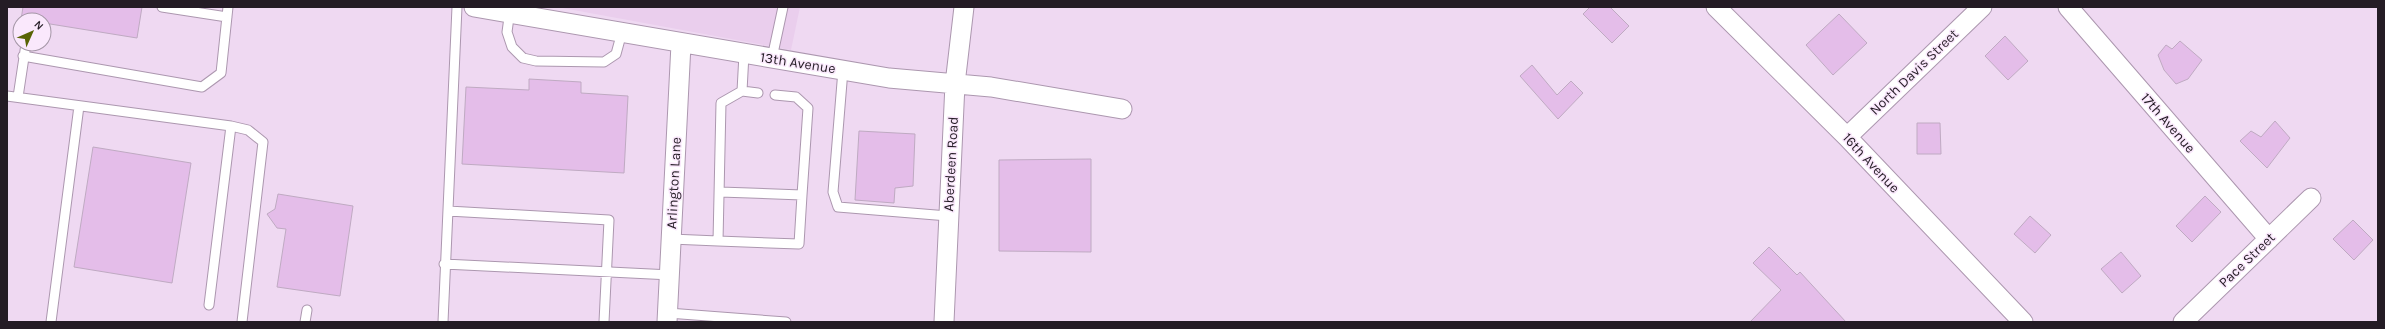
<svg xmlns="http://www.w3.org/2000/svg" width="2385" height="329" font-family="Karla,sans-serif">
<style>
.built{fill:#eaceed}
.building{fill:#e4bde9;stroke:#bfaac2}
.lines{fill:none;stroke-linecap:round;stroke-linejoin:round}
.service-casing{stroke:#ac97af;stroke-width:11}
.minor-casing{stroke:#ac97af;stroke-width:21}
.service{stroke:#fff;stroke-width:9}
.minor{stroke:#fff;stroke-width:19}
.labels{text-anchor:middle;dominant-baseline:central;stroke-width:3;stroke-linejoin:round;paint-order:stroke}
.street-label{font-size:14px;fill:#241c25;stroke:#fae8fc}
</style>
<rect width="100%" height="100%" fill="#efd9f2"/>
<!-- built -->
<path class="built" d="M557,7H800L791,50Z"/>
<!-- building -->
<path class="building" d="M23,7H142L137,38L44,23V20H21Z
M1590,7H1610L1629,26L1612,43L1583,14Z
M1839,14L1867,43L1833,75L1806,45Z
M2005,36L2028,61L2008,80L1985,56Z
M2180,41L2202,60L2188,79L2176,84L2164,70L2158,55L2166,45L2172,49Z
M1532,65L1557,95L1571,81L1583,93L1558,119L1520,76Z
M529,79L581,82V93L628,96L624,173L462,164L466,87L529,90Z
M2275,121L2290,138L2267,168L2240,141L2251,131L2261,137Z
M1917,123H1940L1941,154H1917Z
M859,131L915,134L913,186L895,188L894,203L855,200Z
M93,147L191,163L172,283L74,267Z
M1091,159V252L999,251V160Z
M278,194L353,206L340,296L277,287L286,229L277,228L267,214L275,209Z
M2205,196L2221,212L2192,242L2176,226Z
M2030,216L2051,235L2035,253L2014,234Z
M2353,220L2373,240L2354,260L2333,239Z
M1769,247L1797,275L1800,272L1846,322H1750L1781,290L1753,263Z
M2121,252L2141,276L2122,293L2101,269Z"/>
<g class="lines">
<defs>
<path id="service" d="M162,7L227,17
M510,10L507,32L512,47L523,58L536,61L604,62L616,54L622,32
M23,56L202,87L221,73L228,7
M772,58L783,7
M843,70L833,192L838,207L948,216
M742,91L744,54
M758,93L742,91L721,103L718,241L799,244L802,195
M7,96L231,126L248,130L263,142L242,322
M18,97L26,44
M720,192L802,195L808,108L796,97L775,95
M448,211L609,220L604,322
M671,239L718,241
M444,264L671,275
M209,305L231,126
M668,313L786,322
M51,322L79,106
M305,322L307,310
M443,322L457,7"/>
<path id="minor" d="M474,7L889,78L991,87L1122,109
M1716,7L1847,137L2023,322
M2068,7L2269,239
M1847,137L1982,7
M667,322L681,44
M944,322L955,84L964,7
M2183,322L2311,198"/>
</defs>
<!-- service casing -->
<use href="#service" class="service-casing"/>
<!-- minor casing -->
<use href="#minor" class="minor-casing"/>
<!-- service -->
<use href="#service" class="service"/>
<!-- minor -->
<use href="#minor" class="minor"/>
</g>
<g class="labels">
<!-- street labels -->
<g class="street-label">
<text transform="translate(798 63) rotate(9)">13th Avenue</text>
<text transform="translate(1914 72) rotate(-44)">North Davis Street</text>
<text transform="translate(2168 123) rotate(49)">17th Avenue</text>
<text transform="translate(1871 163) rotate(47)">16th Avenue</text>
<text transform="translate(951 164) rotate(-87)">Aberdeen Road</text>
<text transform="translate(674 183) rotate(-87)">Arlington Lane</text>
<text transform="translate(2247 260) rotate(-44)">Pace Street</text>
</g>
</g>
<!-- border -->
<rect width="2385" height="329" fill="none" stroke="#241c25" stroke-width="16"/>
<!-- north arrow -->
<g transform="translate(32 32) rotate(45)"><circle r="19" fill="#fae8fc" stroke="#a496a6"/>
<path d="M0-3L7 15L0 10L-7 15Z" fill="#586304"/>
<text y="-6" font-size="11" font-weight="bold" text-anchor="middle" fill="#241c25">N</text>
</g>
</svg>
